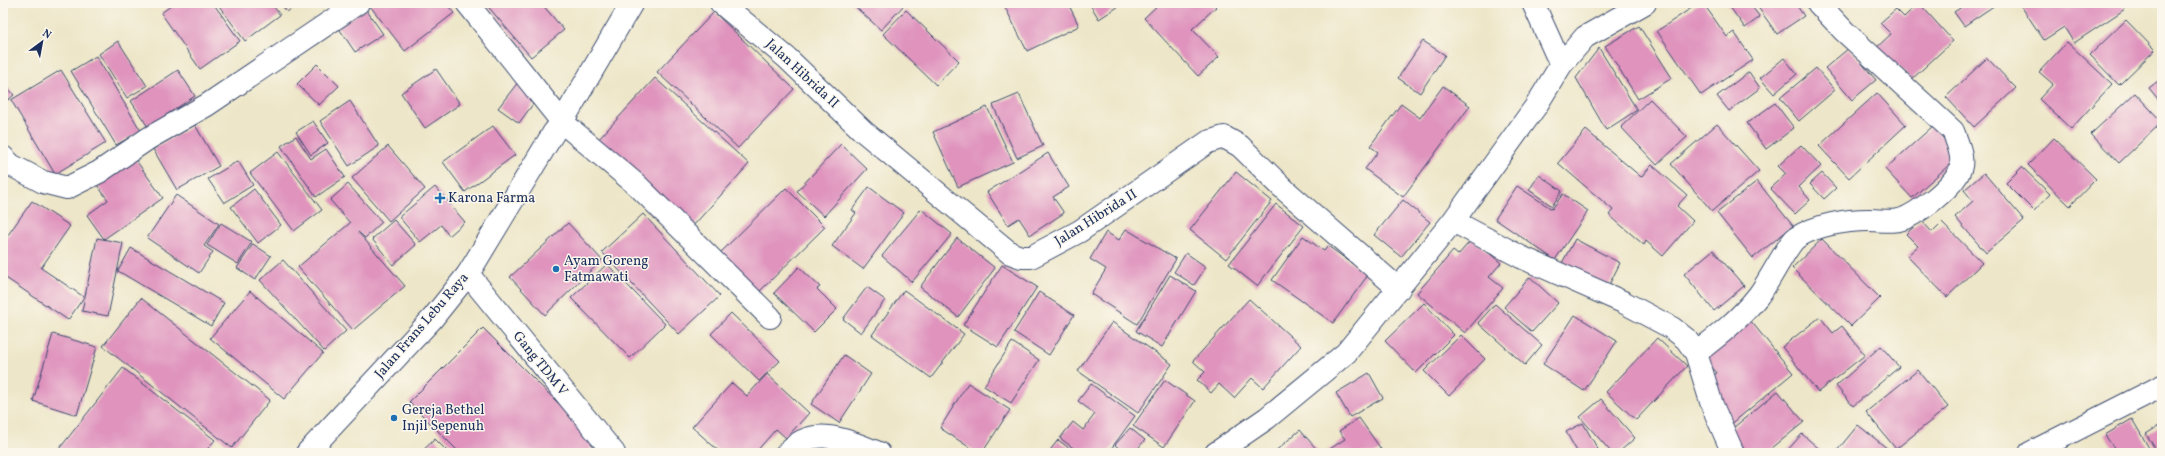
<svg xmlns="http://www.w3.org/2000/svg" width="2165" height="456" font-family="Vollkorn,serif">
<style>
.building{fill:#df93bd}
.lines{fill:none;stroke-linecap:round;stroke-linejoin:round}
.minor-casing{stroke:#3a4a6e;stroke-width:24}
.major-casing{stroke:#3a4a6e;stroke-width:24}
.minor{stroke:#fff;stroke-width:22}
.major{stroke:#fff;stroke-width:22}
.poi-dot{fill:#1f6fb2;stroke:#fbf7ec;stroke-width:1.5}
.labels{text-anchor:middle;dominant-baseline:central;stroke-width:3;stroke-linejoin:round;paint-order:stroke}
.street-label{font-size:14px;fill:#1b2f5e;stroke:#fbf7ec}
.poi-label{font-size:14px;fill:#1b2f5e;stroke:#fbf7ec;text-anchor:start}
</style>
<rect width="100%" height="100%" fill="#fbf7ec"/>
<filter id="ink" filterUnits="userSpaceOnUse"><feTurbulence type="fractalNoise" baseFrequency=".025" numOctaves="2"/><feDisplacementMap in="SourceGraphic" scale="8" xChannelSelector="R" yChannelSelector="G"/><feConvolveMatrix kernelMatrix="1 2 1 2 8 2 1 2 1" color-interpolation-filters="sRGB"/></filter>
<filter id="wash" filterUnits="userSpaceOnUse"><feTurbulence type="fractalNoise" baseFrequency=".012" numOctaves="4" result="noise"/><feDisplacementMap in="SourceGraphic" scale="16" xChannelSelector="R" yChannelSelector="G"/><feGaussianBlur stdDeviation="0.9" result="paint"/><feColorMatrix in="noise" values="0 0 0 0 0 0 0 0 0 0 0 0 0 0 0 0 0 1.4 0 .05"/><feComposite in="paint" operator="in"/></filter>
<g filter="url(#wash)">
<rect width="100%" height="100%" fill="#ede6c8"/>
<g id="blocks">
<!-- building -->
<path class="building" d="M175,3H213L240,41L200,69L161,13Z
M217,3H271L280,15L245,41Z
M280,3H299L287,12Z
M374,3H446L454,13L405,51L370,6Z
M485,3H541L564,30L531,57Z
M851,3H906L881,30Z
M1003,3H1068L1079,26L1027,51Z
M1089,3H1124L1099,19Z
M1160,3H1212L1216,7L1192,29L1219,57L1198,76L1144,18Z
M1699,3H1703L1727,37L1734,32L1753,60L1701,95L1657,31Z
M1727,3H1749L1760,17L1745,28Z
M1755,3H1795L1804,16L1777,34Z
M1919,3L1953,41L1911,80L1897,64L1891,70L1874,50L1891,34L1880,23L1896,9L1904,17Z
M1968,3H1998L1964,26L1954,12Z
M2019,3H2122L2125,9L2074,43L2064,27L2044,40Z
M365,8L383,34L355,52L338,27Z
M906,10L959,61L936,85L883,34Z
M714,12L794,89L738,148L657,72Z
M2126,20L2155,50L2119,85L2090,55Z
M1639,26L1672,78L1638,99L1605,46Z
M118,41L147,86L127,98L99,54Z
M1423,41L1445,55L1420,93L1398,78Z
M2067,42L2112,84L2071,129L2039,99L2053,84L2039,72Z
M1599,48L1637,110L1606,130L1576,78Z
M1849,48L1876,80L1852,100L1825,68Z
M96,56L141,131L116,145L71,71Z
M1784,58L1797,74L1774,94L1760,78Z
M1987,58L2016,88L1974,127L1946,97Z
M317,64L339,86L319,105L297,84Z
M1816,68L1835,90L1799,121L1780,98Z
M436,69L460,104L425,128L401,93Z
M61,70L106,143L55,174L11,100Z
M178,70L195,96L148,127L131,101Z
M1749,72L1760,88L1729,111L1717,96Z
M655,78L749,164L692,227L597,141Z
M2162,78V104L2149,88Z
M519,81L539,96L519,123L498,108Z
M3,82L14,95L3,104Z
M1443,86L1470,106L1403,197L1365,169L1378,152L1370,146L1401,104L1420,118Z
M1877,93L1906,125L1849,178L1819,146Z
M2135,93L2162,122L2119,163L2091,134Z
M1019,94L1043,146L1017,158L993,105Z
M1650,99L1687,137L1657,165L1621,127Z
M350,101L379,146L349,166L320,121Z
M1775,103L1794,128L1766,149L1747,123Z
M987,107L1013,162L958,187L933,132Z
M313,121L328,143L311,155L296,132Z
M1717,124L1759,171L1712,211L1671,164Z
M195,125L219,166L177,190L153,149Z
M493,126L515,155L465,192L443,162Z
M1933,126L1959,156L1912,198L1885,169Z
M1586,130L1641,177L1652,165L1687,195L1677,206L1693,221L1663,256L1646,241L1644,245L1609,215L1613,210L1558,163Z
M296,136L311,159L326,149L345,177L316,197L281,146Z
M2054,138L2096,179L2070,206L2028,165Z
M841,144L867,169L824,216L797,191Z
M1801,145L1821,166L1799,187L1810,200L1795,214L1770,188L1786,174L1778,166Z
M388,146L425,189L389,221L352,178Z
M278,152L322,210L294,231L250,173Z
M1048,153L1069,187L1053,197L1064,213L1030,235L1019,218L1008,225L987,192Z
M135,159L163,198L104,239L87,215L108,200L97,185Z
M238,161L253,185L224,203L208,179Z
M2022,167L2050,194L2034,211L2006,183Z
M1236,172L1272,201L1226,259L1190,230Z
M1822,173L1836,188L1824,199L1810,184Z
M1984,173L2024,220L1986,253L1955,217L1973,201L1964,190Z
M1539,175L1562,191L1552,206L1529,190Z
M1757,181L1793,226L1753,258L1717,213Z
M348,184L382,222L365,238L358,232L405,286L353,330L298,267L350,223L330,200Z
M1517,186L1552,209L1563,194L1588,211L1555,260L1495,219Z
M435,187L465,222L449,236L441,225L420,242L399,217Z
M869,187L904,213L863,269L832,246L856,213L852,210Z
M786,188L825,227L758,293L719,254Z
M254,189L281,225L258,243L231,207Z
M176,195L219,224L204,246L213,252L199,273L147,238Z
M1403,200L1430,222L1401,257L1374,235Z
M32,201L70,226L41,268L84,297L68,320L3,276V242Z
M1276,204L1304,226L1257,286L1229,264Z
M921,209L952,234L912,282L882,256Z
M643,214L720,296L679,334L602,252Z
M394,220L416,245L393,265L372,239Z
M1921,220L1932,232L1942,222L1982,263L1947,297L1907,256L1918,246L1906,234Z
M221,223L252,242L238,264L207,245Z
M568,223L602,260L545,315L510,277Z
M1126,229L1176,259L1137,324L1091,294L1106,269L1090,259L1106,232L1119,240Z
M1303,236L1324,251L1328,246L1368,275L1333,323L1272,280Z
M97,238L123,243L108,316L82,311Z
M957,238L995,268L958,317L920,287Z
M1472,239L1501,263L1489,277L1503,288L1465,333L1417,293L1453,251L1458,255Z
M1575,239L1620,263L1608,287L1562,263Z
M1822,239L1880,298L1851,326L1792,268Z
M253,244L271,256L255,280L237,268Z
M131,248L224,303L211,326L118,271Z
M1713,250L1744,286L1714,311L1684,274Z
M1186,253L1206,267L1194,285L1174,272Z
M283,260L346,331L324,351L260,280Z
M607,264L665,324L630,358L571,298Z
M1002,265L1037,287L998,347L963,325Z
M799,267L820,287L817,289L837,309L814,332L774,293Z
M1170,275L1196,291L1162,347L1136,331Z
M1530,277L1558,303L1532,332L1504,307Z
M867,287L885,300L861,333L843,319Z
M904,290L964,334L931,378L872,335Z
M250,291L323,353L284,399L210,338Z
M1039,292L1074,315L1049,355L1014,332Z
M141,298L270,400L232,448L103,346Z
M1249,299L1301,346L1263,388L1252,378L1234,398L1219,384L1211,393L1197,380L1205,372L1193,361Z
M1424,303L1454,335L1416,373L1385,341Z
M1495,304L1542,345L1525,365L1478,323Z
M731,313L780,361L759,381L711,334Z
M1575,315L1617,341L1584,391L1543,364Z
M1820,317L1833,333L1842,326L1865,355L1818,392L1782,347Z
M1750,320L1793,373L1729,426L1715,408L1723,402L1706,381L1717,373L1704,358Z
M1112,322L1172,364L1138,413L1078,371Z
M483,328L597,442L586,453H460L409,402Z
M53,334L97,347L77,415L33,401Z
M1461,335L1485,359L1449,396L1424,371Z
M1657,338L1687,366L1636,420L1606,392Z
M1012,342L1039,360L1011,403L984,386Z
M1881,346L1899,367L1853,406L1836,386Z
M844,355L871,374L839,423L811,404Z
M123,368L215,440L204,453H56Z
M1918,370L1948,407L1896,449L1866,412Z
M1369,373L1383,398L1350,417L1336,393Z
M767,374L809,413L786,438L776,429L755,453H721L692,427L732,383L747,396Z
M1165,380L1195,401L1164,447L1133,426Z
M968,383L1010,410L982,453H978L940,428Z
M1091,384L1135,416L1108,453H1080L1060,438L1073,422L1083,430L1095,414L1078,401Z
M1778,391L1804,422L1766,453H1745L1728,432Z
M1601,399L1635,438L1618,453H1612L1580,417Z
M1359,418L1381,449L1376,453H1328L1327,451L1345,439L1339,431Z
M2132,419L2152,453H2117L2105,435Z
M1583,423L1600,453H1578L1566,432Z
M2162,424V453H2158L2146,434Z
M1858,425L1893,453H1837L1836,452Z
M1130,428L1145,440L1134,453H1125L1115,445Z
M1300,430L1320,453H1273Z
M1802,434L1824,453H1785Z
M435,439L449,453H420Z
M1058,440L1076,453H1048Z"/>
</g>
</g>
<g filter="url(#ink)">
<use href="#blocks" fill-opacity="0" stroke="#3a4a6e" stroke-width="1"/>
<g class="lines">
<defs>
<path id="minor" d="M467,3L562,122L638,186L770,317
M721,3L787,58L863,131L1010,253L1021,257H1031L1080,231L1208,142L1224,137L1240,146L1286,191L1399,289
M1533,3L1561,65
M3,157L11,165L43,182L67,188L99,172L149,138L207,105L358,3
M1453,221L1521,257L1623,302L1672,328L1686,339L1696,353L1712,405L1733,453
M468,274L614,453
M1696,353C1718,336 1740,319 1758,296C1768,284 1787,245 1796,238C1815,225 1846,220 1869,220C1878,220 1890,222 1899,220C1916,216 1958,184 1961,166C1963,154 1957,142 1953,131L1844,31L1818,3
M787,453C814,423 847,441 879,453
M1216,453L1267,418L1346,353L1453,221L1536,106L1561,65L1585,37L1645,3
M2030,453L2162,386"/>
<path id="major" d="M307,453L432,319L468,274L554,132L562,122L632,3"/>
</defs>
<!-- minor casing -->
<use href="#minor" class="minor-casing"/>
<!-- major casing -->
<use href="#major" class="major-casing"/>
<!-- minor -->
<use href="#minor" class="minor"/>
<!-- major -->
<use href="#major" class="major"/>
</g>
</g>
<!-- markers -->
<g class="poi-dot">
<path d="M438 192h4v4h4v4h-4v4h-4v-4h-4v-4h4z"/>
<circle cx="556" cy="269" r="4"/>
<circle cx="394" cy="418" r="4"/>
</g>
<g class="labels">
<!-- street labels -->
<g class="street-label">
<text transform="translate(802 74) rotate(43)">Jalan Hibrida II</text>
<text transform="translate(1096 218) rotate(-32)">Jalan Hibrida II</text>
<text transform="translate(422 326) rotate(-49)">Jalan Frans Lebu Raya</text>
<text transform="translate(540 364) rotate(51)">Gang TDM V</text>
</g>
<!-- poi labels -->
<g class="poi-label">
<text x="448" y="198">Karona Farma</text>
<text x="564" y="261">Ayam Goreng<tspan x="564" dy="16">Fatmawati</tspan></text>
<text x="402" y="410">Gereja Bethel<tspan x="402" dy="16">Injil Sepenuh</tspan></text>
</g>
</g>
<!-- margin -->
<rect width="2165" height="456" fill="none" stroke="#fbf7ec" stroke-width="16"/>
<!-- north arrow -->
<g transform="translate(42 42) rotate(32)" stroke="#fbf7ec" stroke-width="3" paint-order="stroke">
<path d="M0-3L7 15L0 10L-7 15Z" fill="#1b2f5e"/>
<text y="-6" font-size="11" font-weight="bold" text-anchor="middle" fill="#1b2f5e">N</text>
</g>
</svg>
